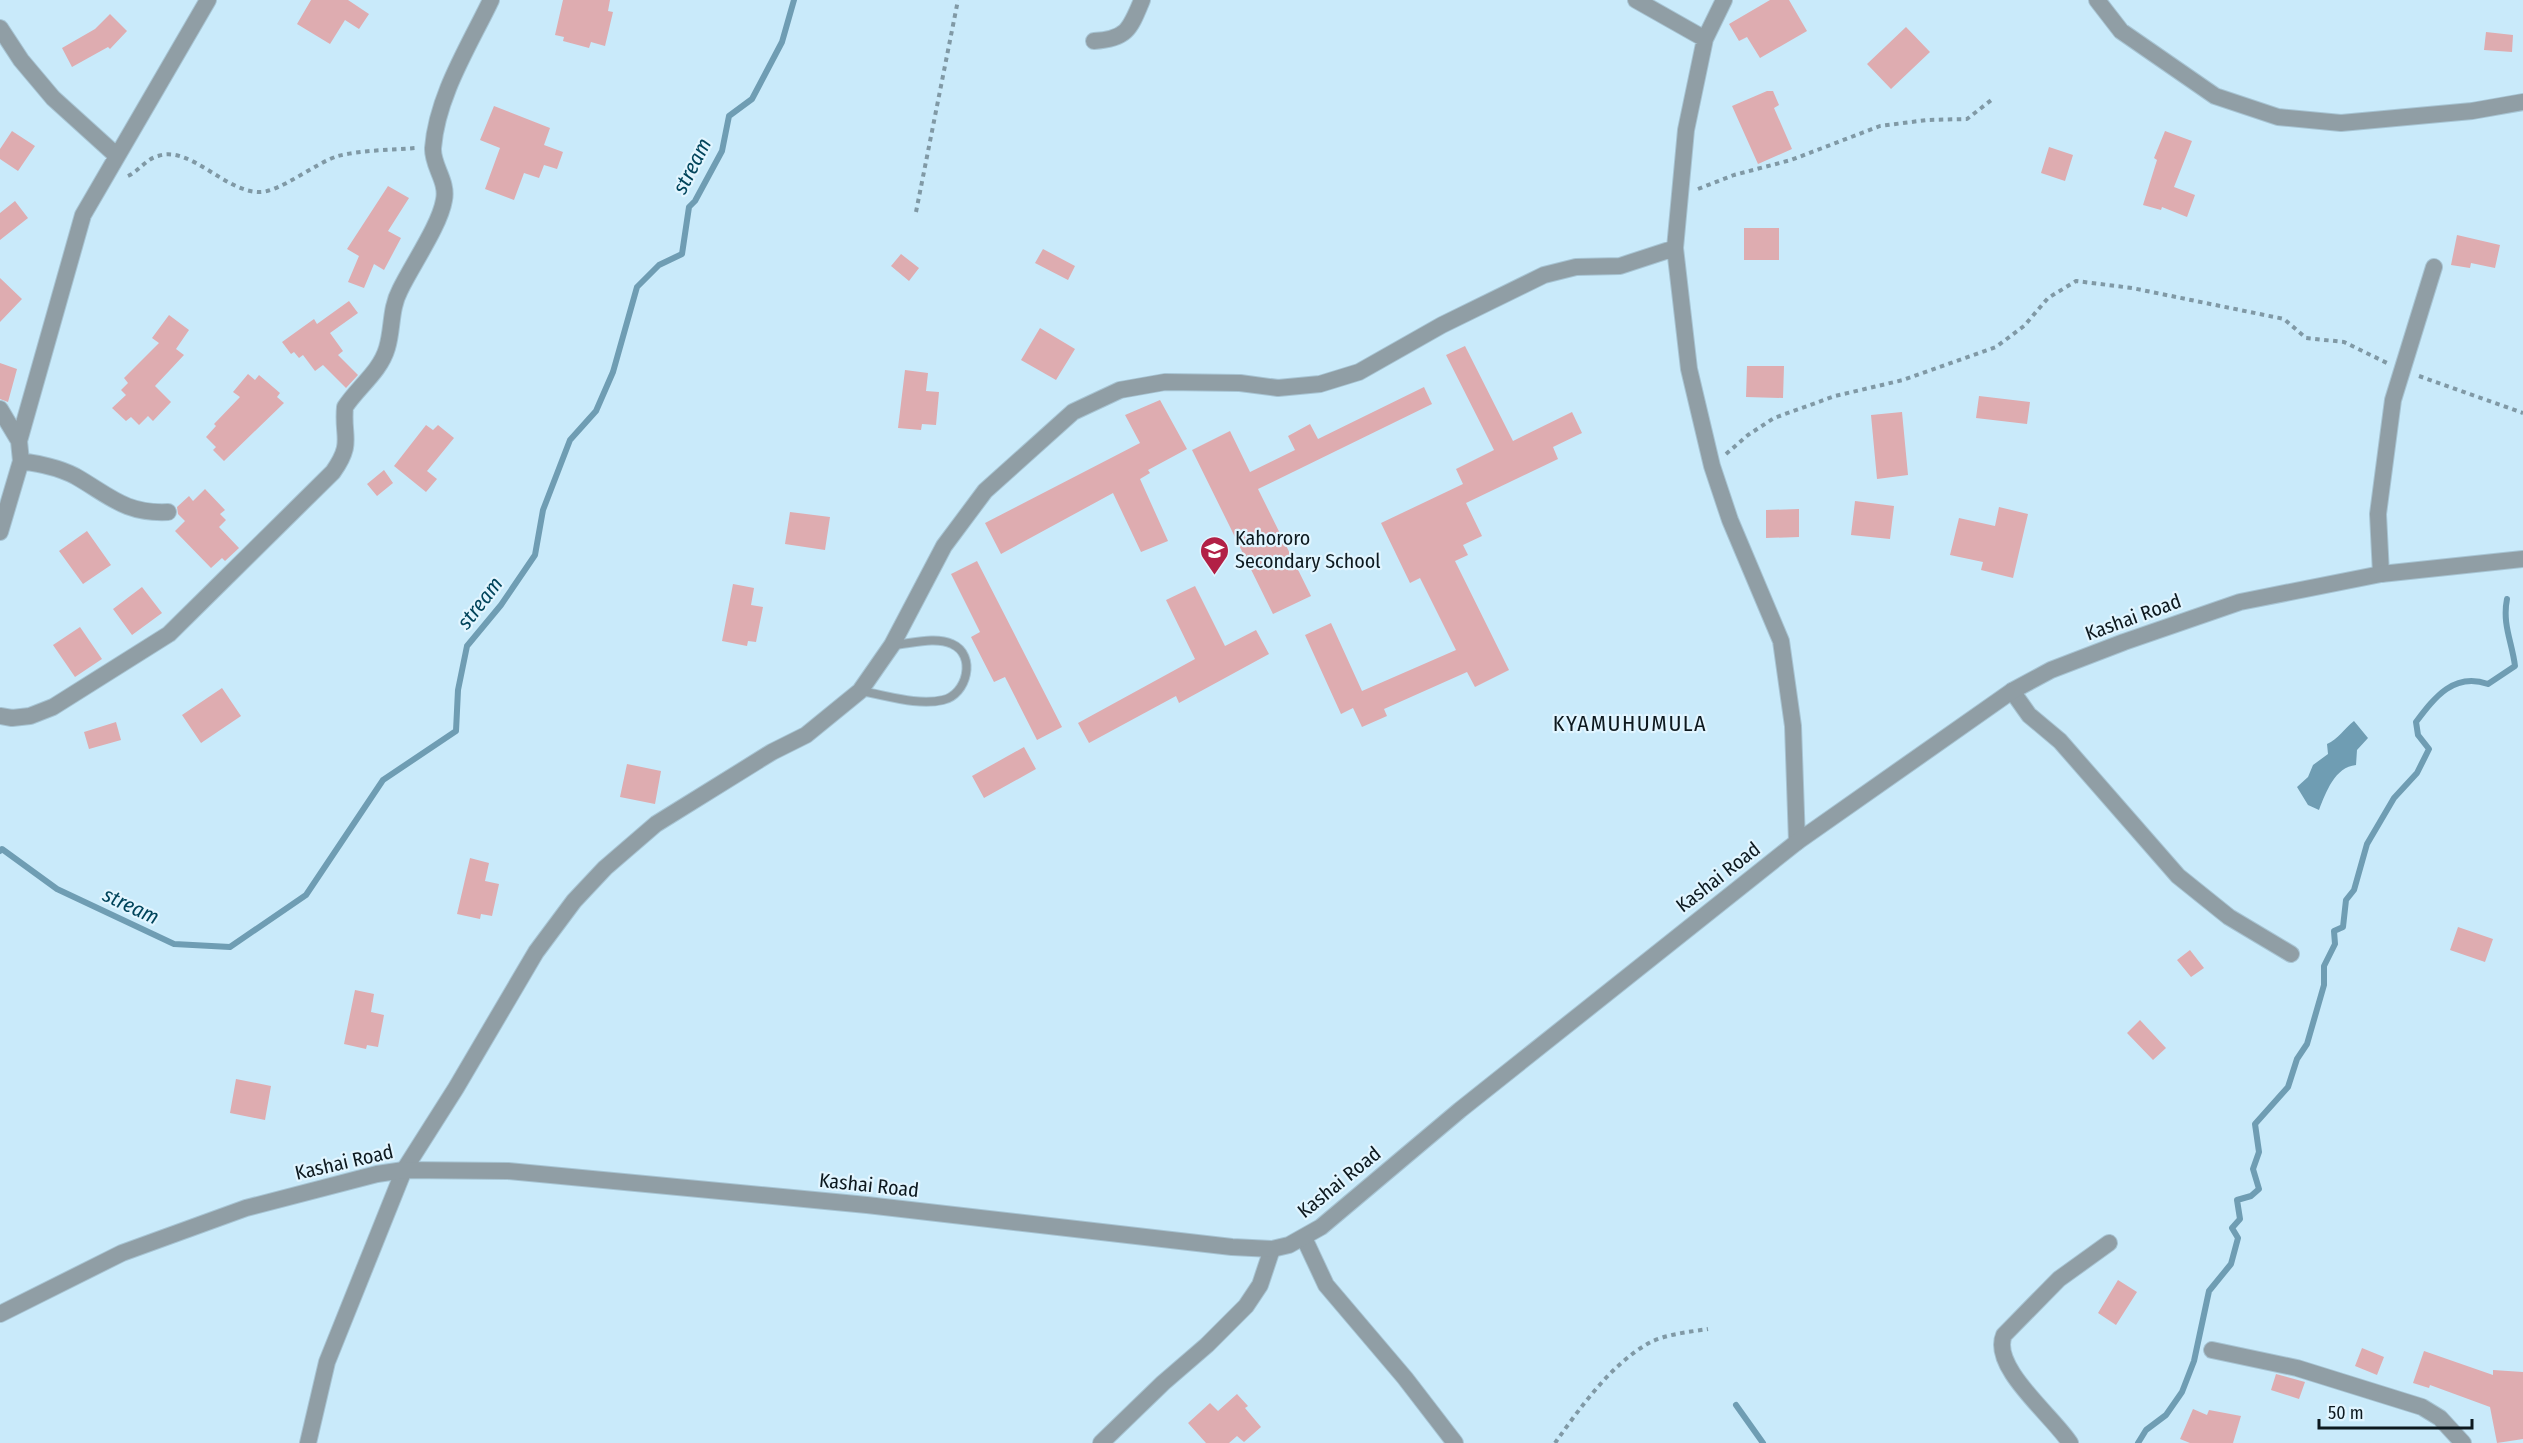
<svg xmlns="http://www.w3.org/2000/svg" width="2523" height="1443" font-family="'Fira Sans Condensed',sans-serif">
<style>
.water{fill:#6f9db3}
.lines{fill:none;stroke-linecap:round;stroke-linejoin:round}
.stream{stroke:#6f9db3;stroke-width:6}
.building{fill:#deacb0}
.service-casing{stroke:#a7c4d3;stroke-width:10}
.minor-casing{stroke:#a7c4d3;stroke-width:18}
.tertiary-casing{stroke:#a7c4d3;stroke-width:18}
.path{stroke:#8099a5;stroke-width:4;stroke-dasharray:4.5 4.5;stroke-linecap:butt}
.service{stroke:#909ea5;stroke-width:8}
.minor{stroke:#909ea5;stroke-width:16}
.tertiary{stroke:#909ea5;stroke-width:16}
.labels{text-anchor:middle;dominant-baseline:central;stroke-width:4.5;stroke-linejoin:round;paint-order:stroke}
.poi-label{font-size:20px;fill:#0d191f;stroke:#e1f5ff;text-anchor:start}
.street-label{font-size:20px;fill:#0d191f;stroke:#e1f5ff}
.water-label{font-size:21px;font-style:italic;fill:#00445b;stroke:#e1f5ff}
.quarter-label{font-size:22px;letter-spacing:1.5px;fill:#0d191f;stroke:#e1f5ff}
</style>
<rect width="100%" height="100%" fill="#c9eafa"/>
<!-- water -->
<path class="water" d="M2354,721L2368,738L2357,750L2356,765C2335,767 2326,792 2319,810L2308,805L2297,787L2308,777L2313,765L2328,754L2327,744C2338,739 2344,729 2354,721Z"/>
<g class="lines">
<!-- stream -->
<path class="stream" d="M0,851L2,849L57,889L174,944L230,947L306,895L383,780L456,731L458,690L467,646L501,605L535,555L543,510L570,440L596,411L613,372L637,287L659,265L682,254L689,207L695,201L722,151L729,116L752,99L782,42L794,0
M1736,1405L1763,1443
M2138,1443L2146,1430L2166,1415L2182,1392L2194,1361L2209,1291L2231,1264L2238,1238L2232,1228L2240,1219L2237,1200L2251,1196L2259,1189L2253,1169L2259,1152L2255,1124L2288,1087L2297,1059L2307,1044L2324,985V966L2335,944L2334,931L2343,927L2346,900L2354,890L2367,844L2394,798L2417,773L2429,749L2418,735L2416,722C2435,697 2454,672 2488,684L2515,666C2512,642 2502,624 2507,599"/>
</g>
<!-- building -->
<path class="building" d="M311,0H348L369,14L359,29L345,20L330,44L297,24Z
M563,0H610L608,11L613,12L605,46L591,42L589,48L563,41L564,37L555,35Z
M1770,0H1789L1807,31L1760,58L1747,37L1739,41L1729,24Z
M110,14L127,31L110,49L108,47L72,67L62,48L95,29Z
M1906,27L1930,52L1891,89L1867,64Z
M2486,32L2513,35L2512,52L2484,50Z
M1767,91H1773L1779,105L1774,108L1792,149L1758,164L1732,106Z
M494,106L550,128L544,145L563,152L557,169L544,165L539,178L524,173L514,200L485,189L500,148L480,140Z
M12,131L35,146L18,171L0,159V149Z
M2165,131L2192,141L2174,187L2195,195L2187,217L2162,207L2161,210L2143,205L2157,160L2154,158Z
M2049,147L2073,155L2065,181L2041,173Z
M388,186L409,198L388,231L401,238L384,270L374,264L364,288L348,282L359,256L347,249Z
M15,201L28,218L0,240V213Z
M1744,228H1779V260H1744Z
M2457,235L2500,245L2495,268L2471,263L2470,268L2451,265Z
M1043,249L1075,266L1068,280L1035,263Z
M901,254L919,268L909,281L891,266Z
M0,278L22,299L0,322Z
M349,301L358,313L330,333L343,351L338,355L358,375L346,388L323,365L315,371L303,355L299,358L294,352L291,354L282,342L314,319L317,324Z
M169,315L189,330L176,349L184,355L155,386L171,402L153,421L148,416L139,425L131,417L126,421L112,408L126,395L121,390L128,383L124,378L159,343L152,338Z
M1040,328L1075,349L1056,380L1021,360Z
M1465,346L1513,441L1572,412L1582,433L1553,447L1558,459L1466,503L1482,536L1463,545L1468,555L1455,561L1509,670L1475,687L1467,672L1384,709L1387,716L1362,727L1353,708L1341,714L1305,635L1331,623L1362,691L1456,650L1420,578L1410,583L1381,523L1463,484L1456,469L1494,450L1446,355Z
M0,363L17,369L8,402L0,399Z
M1747,366H1784L1783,398L1746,397Z
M905,370L928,373L926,391L939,392L936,425L922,424L921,430L898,428Z
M248,374L255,380L259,375L280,393L277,397L284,403L224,461L213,450L216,447L206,437L216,426L214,424L240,397L233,392Z
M1424,387L1432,404L1258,489L1311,596L1273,614L1192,450L1230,431L1250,472L1295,450L1288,436L1310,424L1318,439Z
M1979,396L2030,402L2027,424L1976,418Z
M1160,400L1187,449L1148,470L1150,473L1140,479L1168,541L1141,552L1113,493L1001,554L985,523L1140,443L1125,415Z
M1902,412L1908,475L1877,479L1871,415Z
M426,425L433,430L438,425L454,438L427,471L437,479L426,492L394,466Z
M384,470L393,483L377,496L367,484Z
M205,489L225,510L220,514L226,520L219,527L239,548L225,561L222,558L211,568L175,531L185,521L178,514L177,507L189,496L193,501Z
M1855,501L1894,506L1890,539L1851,535Z
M1999,507L2028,514L2013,578L1981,570L1983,562L1950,555L1959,518L1995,526Z
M1799,509V537L1766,538V510Z
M790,512L830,517L825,550L785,544Z
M87,531L111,565L83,584L59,551Z
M977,561L1062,727L1037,740L1005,677L994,682L971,637L980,632L951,574Z
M733,584L754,588L751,605L763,607L756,642L748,641L747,646L722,641Z
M1195,586L1225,646L1256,630L1269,654L1179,703L1176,696L1089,743L1078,723L1195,659L1166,600Z
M142,587L162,613L132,635L113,609Z
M80,627L102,659L75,677L53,645Z
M222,688L241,716L201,743L182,715Z
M116,722L121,740L89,749L84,732Z
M1024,747L1036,769L984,798L972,776Z
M627,764L661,771L655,804L620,797Z
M470,858L489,863L485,881L499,884L492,916L481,914L480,919L457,914Z
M2458,927L2493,939L2485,962L2450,950Z
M2190,950L2204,968L2191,977L2177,960Z
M355,990L374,994L371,1012L384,1015L378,1047L367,1045L366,1049L344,1044Z
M2140,1020L2166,1048L2153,1060L2127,1033Z
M236,1079L271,1086L265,1120L230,1113Z
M2118,1280L2137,1292L2116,1325L2098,1313Z
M2362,1348L2384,1357L2377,1375L2355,1366Z
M2424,1351L2493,1375V1370L2523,1372V1439L2497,1443L2490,1407L2430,1385L2429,1388L2413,1383Z
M2276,1374L2305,1382L2299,1399L2271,1390Z
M1237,1394L1248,1406L1245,1408L1261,1427L1244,1442L1237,1436L1229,1443H1206L1188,1423L1210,1403L1218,1411Z
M2193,1409L2207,1415L2209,1410L2241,1416L2233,1443H2190L2180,1439Z"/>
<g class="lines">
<defs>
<path id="service" d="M860,691C886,695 917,706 943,700C967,695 977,655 952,644C935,636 910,644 892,645"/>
<path id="minor" d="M1636,0L1705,39
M1724,0L1705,39L1686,130L1675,248L1689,369L1712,466L1730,520L1781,641L1793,726L1797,842
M2097,0L2121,31L2215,96L2278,117L2341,123L2472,111L2523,102
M0,28L21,60L53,98L117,156
M1094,41C1127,39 1130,29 1142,0
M0,409L19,441
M21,461C39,464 58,467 75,476C110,496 125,514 168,512
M0,532L21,461L19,441L83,215L208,0
M2381,574L2378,514L2393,400L2434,267
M2012,691L2029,715L2060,741L2178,876L2229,917L2291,954
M0,716L12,718L30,716L53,707L169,634L333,472C354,442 342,438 345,407C358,387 380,372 387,348C393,328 390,309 400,290C412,265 440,225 444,200C448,181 432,166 433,148C437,96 469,46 491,0
M1304,1238L1326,1285L1405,1378L1455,1443
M2212,1350L2297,1368L2422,1407L2440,1418L2463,1443
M308,1443L327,1362L404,1170L456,1088L536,952L574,901L605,868L656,824L772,752L806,735L860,691L892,645L944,546L985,491L1073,412L1120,390L1165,382L1240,383L1278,388L1320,384L1359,372L1442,325L1544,275L1576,267L1620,266L1675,248
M1101,1443L1163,1383L1207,1345L1246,1306L1260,1285L1272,1249
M2070,1443C2054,1417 1990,1367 2004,1335L2059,1279L2109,1243"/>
<path id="tertiary" d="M0,1314L122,1253L246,1208L377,1174L404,1170L508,1171L867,1205L1232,1247L1272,1249L1289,1245L1321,1227L1460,1110L1797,842L2012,691L2051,670L2124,642L2240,602L2381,574L2523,559"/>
</defs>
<!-- service casing -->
<use href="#service" class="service-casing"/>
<!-- minor casing -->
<use href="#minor" class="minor-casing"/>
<!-- tertiary casing -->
<use href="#tertiary" class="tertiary-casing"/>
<!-- path -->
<path class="path" d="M128,176C139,171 146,159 158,156C190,145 225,192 259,192C279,193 315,163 338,156C362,150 391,150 416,148
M1698,189L1734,175L1791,160L1880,126L1927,120L1967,119L1994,98
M916,212L958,0
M2419,376L2523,413
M1726,454L1748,435L1774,418L1835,396L1903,380L1996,347L2024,326L2048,298L2076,281L2132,288L2284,319L2306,338L2344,342L2387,363
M1555,1443C1580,1408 1611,1364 1649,1343C1666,1334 1689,1332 1708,1329"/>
<!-- service -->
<use href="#service" class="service"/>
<!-- minor -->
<use href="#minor" class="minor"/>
<!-- tertiary -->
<use href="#tertiary" class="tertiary"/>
</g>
<!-- icons -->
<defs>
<symbol id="school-pin" viewBox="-11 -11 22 30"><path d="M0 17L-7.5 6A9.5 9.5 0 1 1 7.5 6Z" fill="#b22046" stroke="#e1f5ff"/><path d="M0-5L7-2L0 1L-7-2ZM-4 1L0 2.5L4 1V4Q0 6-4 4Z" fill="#fff"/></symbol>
</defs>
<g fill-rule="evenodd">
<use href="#school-pin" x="1198" y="534" width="33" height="45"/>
</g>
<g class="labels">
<!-- poi labels -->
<g class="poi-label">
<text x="1235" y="538">Kahororo<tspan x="1235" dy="23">Secondary School</tspan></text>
</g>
<!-- street labels -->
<g class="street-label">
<text transform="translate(2133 617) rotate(-20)">Kashai Road</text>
<text transform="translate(1718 877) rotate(-38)">Kashai Road</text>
<text transform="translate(344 1162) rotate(-13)">Kashai Road</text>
<text transform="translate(1339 1182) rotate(-39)">Kashai Road</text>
<text transform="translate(869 1185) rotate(6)">Kashai Road</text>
</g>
<!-- water labels -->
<g class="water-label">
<text transform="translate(692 166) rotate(-63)">stream</text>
<text transform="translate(480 603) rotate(-52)">stream</text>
<text transform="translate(131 906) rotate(25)">stream</text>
</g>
<!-- quarter labels -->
<g class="quarter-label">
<text x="1630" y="723">KYAMUHUMULA</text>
</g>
</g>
<!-- scale -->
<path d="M2319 1419v9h153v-9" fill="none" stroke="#0d191f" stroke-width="3"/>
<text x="2328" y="1419" font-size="18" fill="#0d191f" stroke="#e1f5ff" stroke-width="4.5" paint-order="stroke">50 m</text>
</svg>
